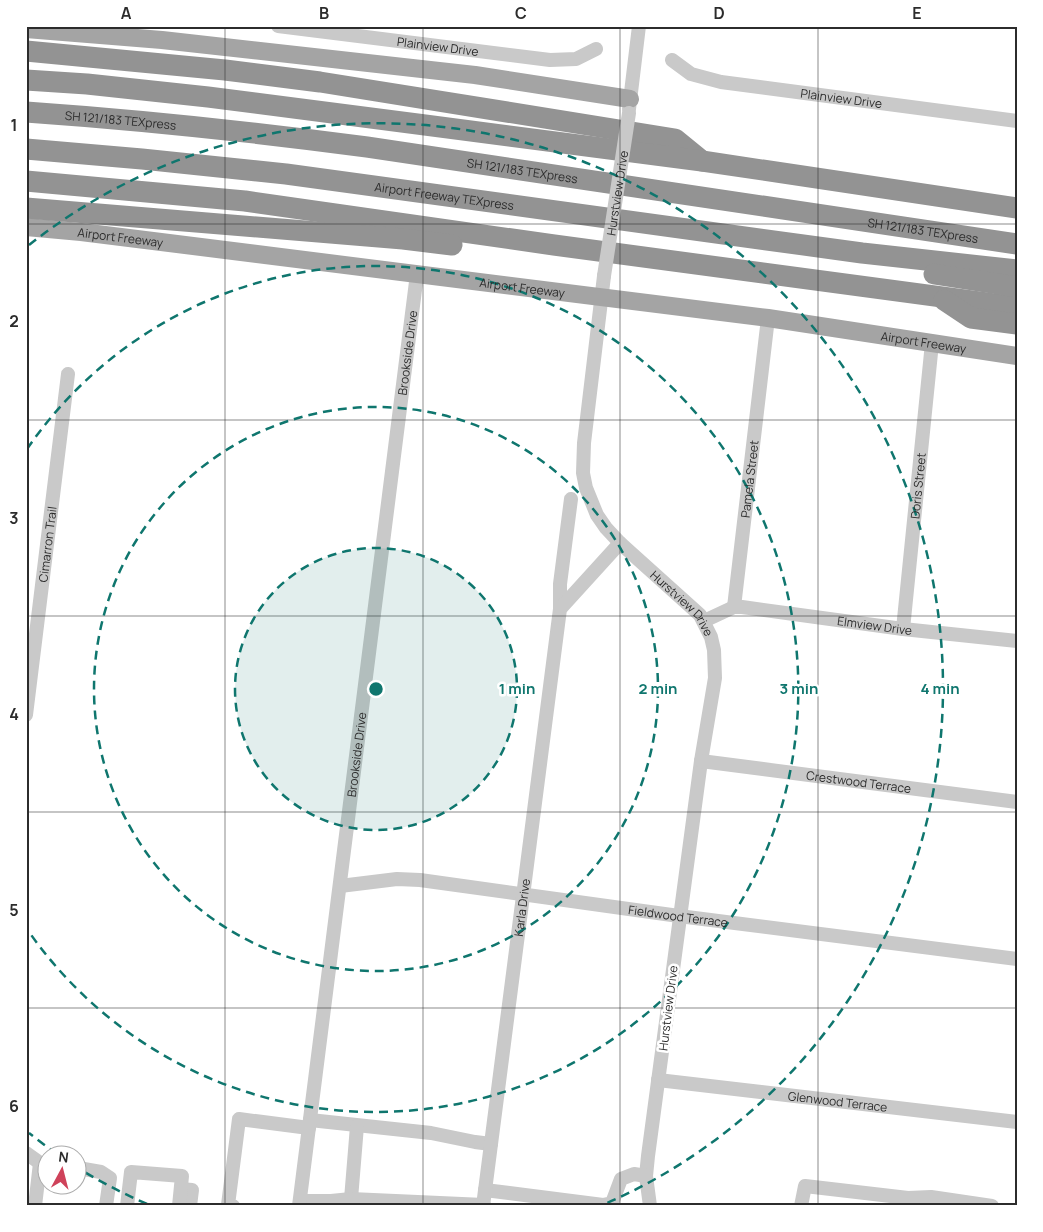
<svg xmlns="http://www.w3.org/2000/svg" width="1043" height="1232" font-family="Manrope,sans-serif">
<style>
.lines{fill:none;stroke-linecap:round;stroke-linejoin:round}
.minor{stroke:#c9c9c9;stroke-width:14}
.major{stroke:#a4a4a4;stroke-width:18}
.highway{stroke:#939393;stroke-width:21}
.minor-bridge{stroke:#c9c9c9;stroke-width:14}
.grid{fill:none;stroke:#2c2c2c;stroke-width:1;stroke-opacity:0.55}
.ring{fill:none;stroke:#0f766e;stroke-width:2.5;stroke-dasharray:9 6}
.labels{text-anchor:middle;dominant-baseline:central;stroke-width:5;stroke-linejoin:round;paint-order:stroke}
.street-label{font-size:12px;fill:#2c2c2c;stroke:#fff}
.centre{fill:#0f766e;stroke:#fff;stroke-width:2.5}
.ring-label{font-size:15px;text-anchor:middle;font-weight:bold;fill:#0f766e;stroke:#fff;stroke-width:5;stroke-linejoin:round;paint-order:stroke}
.neatline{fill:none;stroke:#2c2c2c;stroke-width:2}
.grid-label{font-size:16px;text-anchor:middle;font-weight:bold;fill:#2c2c2c}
</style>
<rect width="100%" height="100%" fill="#fff"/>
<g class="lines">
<!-- minor -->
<g class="minor">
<path id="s1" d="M278,26L550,60L576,59L596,49"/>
<path id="s2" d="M672,60L691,74L721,82L1017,121"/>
<path d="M629,109L639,26"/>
<path id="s3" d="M604,276L584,443L583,473L586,488L597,515L606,528L620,543L700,615L711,637L714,650L715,678L701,761L648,1156L646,1176L650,1206"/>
<path id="s4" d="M734,607L768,318"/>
<path d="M560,609V584L571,499"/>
<path id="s5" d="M704,621L734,607H742L903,629L1017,641"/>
<path id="s6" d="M903,629L932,343"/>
<path id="s7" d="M26,715L68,374"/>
<path id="s8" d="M701,761L1017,802"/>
<path id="s9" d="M340,886L397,879L420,880L679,916L1017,959"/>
<path id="s10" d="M658,1080L1017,1122"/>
<path d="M310,1120L431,1133L475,1142L491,1144"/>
<path d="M26,1153L40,1163L48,1164"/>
<path d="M78,1168L101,1172L110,1178L106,1206"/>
<path d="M181,1189L192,1190L190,1206"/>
<path d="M485,1190L603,1205L612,1203L621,1179L634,1174L646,1176"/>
<path d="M351,1199L357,1126"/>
<path d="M300,1201H331L351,1199L484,1205"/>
<path d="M35,1206L40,1163"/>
<path d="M127,1206L131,1172L182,1176L179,1206"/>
<path d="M233,1206L228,1205L239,1119L309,1128"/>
<path id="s11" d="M299,1206L417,274"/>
<path id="s12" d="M483,1206L560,609L620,543"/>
<path d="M801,1206L805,1186L908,1198L931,1197L992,1206"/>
</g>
<!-- major -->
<g class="major">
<path d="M26,29L162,40L475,75L630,99"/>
<path id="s13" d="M26,227L81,232L768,318L1017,356"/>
</g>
<!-- highway -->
<g class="highway">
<path d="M26,51L225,70L320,82L675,139L702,161"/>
<path d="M26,80L87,84L208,97L425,125L702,161L1017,208"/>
<path id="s14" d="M26,112C140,120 254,132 367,147L1017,244"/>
<path id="s15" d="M26,149L142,159L286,174L862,253L1017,270"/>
<path d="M26,181L245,201L554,245L1017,307"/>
<path d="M26,208L403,239L452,245"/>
<path d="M934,274L1017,287"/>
<path d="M944,300L971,318L1017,324"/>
</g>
<!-- minor-bridge -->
<path class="minor-bridge" id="s16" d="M604,276L629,113"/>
</g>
<!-- grid -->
<path class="grid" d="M225,26V1206M423,26V1206M620,26V1206M818,26V1206M26,224H1017M26,420H1017M26,616H1017M26,812H1017M26,1008H1017"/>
<!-- distance rings -->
<circle cx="376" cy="689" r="141" fill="#0f766e" fill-opacity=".12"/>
<g class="ring">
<circle cx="376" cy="689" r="141"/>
<circle cx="376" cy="689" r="282"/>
<path d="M27 449A423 423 0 1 1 27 929"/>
<path d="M147 1204A564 564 0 0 1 81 1170M57 1154A564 564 0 0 1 29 1133M29 245A564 564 0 1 1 605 1204"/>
</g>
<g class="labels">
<!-- street labels -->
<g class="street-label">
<text stroke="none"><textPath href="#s1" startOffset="161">Plainview Drive</textPath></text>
<text stroke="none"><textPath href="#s2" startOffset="176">Plainview Drive</textPath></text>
<text stroke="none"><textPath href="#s14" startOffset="95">SH 121/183 TEXpress</textPath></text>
<text stroke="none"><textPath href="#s14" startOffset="500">SH 121/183 TEXpress</textPath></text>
<text stroke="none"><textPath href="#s16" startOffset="84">Hurstview Drive</textPath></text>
<text stroke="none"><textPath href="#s15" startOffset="421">Airport Freeway TEXpress</textPath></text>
<text stroke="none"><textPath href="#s14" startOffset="905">SH 121/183 TEXpress</textPath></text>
<text stroke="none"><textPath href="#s13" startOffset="95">Airport Freeway</textPath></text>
<text stroke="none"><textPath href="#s13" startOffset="500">Airport Freeway</textPath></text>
<text stroke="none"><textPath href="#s13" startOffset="905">Airport Freeway</textPath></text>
<text stroke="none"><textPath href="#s11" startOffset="860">Brookside Drive</textPath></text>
<text stroke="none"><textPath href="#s4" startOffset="129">Pamela Street</textPath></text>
<text stroke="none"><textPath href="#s6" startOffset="144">Doris Street</textPath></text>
<text stroke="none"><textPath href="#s7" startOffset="172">Cimarron Trail</textPath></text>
<text stroke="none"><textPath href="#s3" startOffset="366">Hurstview Drive</textPath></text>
<text stroke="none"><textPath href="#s5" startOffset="175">Elmview Drive</textPath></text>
<text stroke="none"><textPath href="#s11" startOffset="455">Brookside Drive</textPath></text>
<text stroke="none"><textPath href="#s8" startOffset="159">Crestwood Terrace</textPath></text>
<text stroke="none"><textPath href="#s12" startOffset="301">Karla Drive</textPath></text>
<text stroke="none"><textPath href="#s9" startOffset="341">Fieldwood Terrace</textPath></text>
<text transform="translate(668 1008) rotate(-83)">Hurstview Drive</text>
<text stroke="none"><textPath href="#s10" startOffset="181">Glenwood Terrace</textPath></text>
</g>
</g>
<circle cx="376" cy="689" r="8" class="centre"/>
<g class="ring-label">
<text x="517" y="694">1 min</text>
<text x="658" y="694">2 min</text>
<text x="799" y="694">3 min</text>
<text x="940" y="694">4 min</text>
</g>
<!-- border -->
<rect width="1043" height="1232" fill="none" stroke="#ffffff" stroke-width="55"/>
<!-- north arrow -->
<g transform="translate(62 1170) rotate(7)"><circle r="24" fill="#ffffff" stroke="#ababab"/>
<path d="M0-4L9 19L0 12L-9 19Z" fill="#cf425a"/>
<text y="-8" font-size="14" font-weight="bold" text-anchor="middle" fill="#2c2c2c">N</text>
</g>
<rect x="28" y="28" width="988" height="1176" class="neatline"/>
<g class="grid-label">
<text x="126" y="19">A</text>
<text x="324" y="19">B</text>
<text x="521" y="19">C</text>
<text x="719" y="19">D</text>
<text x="917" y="19">E</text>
<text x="14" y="131">1</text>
<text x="14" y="327">2</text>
<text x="14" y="524">3</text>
<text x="14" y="720">4</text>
<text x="14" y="916">5</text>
<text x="14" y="1112">6</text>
</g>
</svg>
